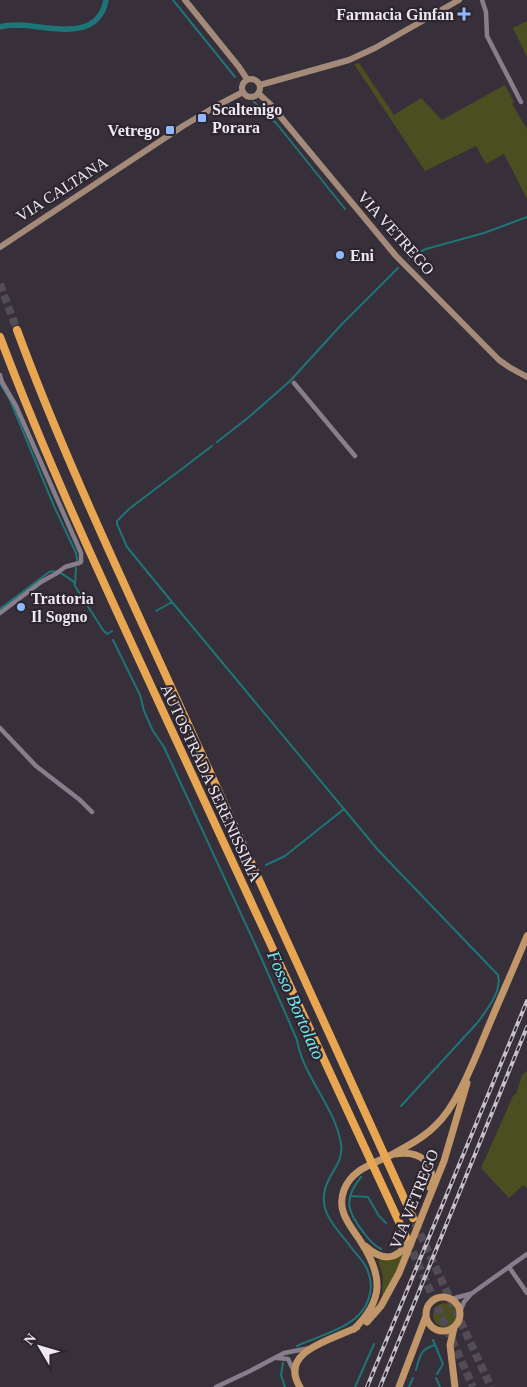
<svg xmlns="http://www.w3.org/2000/svg" width="527" height="1387" font-family="Georgia,serif">
<style>
.green{fill:#4b4e20}
.lines{fill:none;stroke-linecap:round;stroke-linejoin:round}
.stream{stroke:#1d7578;stroke-width:2}
.canal{stroke:#1d7578;stroke-width:5.5}
.highway-tunnel{stroke:#524c55;stroke-width:8;stroke-dasharray:8 4;stroke-linecap:butt}
.street{stroke:#867e8a;stroke-width:4.5}
.secondary{stroke:#a38a79;stroke-width:6}
.primary{stroke:#c19668;stroke-width:7}
.highway{stroke:#e8a652;stroke-width:8}
.rail-casing{stroke:#c6c1c8;stroke-width:4}
.rail{stroke:#2d2630;stroke-width:2;stroke-dasharray:5.5;stroke-linecap:butt}
.poi-dot{fill:#91b8fd;stroke:#2d2630;stroke-width:2}
.labels{text-anchor:middle;dominant-baseline:central;stroke-width:4.5;stroke-linejoin:round;paint-order:stroke}
.poi-label{font-size:16px;font-weight:bold;fill:#ede9ef;stroke:#2d2630;text-anchor:start}
.street-label{font-size:16px;fill:#ede9ef;stroke:#2d2630}
.water-label{font-size:18px;font-style:italic;fill:#71ebef;stroke:#2d2630}
</style>
<rect width="100%" height="100%" fill="#37303a"/>
<!-- green -->
<path class="green" d="M527,21V57L513,28Z
M359,63L394,115L421,98L442,120L505,85L514,102L512,104L527,129V199L504,154L486,164L476,146L425,171L354,64Z
M527,1071V1188L523,1185L509,1198L481,1168L513,1096L516,1094L522,1075Z
M404,1254L383,1297H382L383,1276L378,1260L393,1259Z
M433 1315a12 12 0 1 1 24 0a12 12 0 1 1-24 0Z"/>
<g class="lines">
<!-- stream -->
<path class="stream" d="M173,0L235,77
M254,102L277,124L345,209
M409,259L417,253L426,249L484,233L527,217
M0,383L10,400L54,506L76,553L77,560
M217,442L249,417L290,381L342,324L398,268
M75,583L76,568
M172,602L378,850L498,975C502,992 487,1009 478,1022L401,1106
M0,609L49,572C58,569 67,577 74,582L75,586L103,630L107,634L112,631
M156,611L172,602L127,547L117,524V521L129,509L212,446
M113,640L140,695L144,711L153,731L164,747L260,955L297,1040C303,1077 335,1106 341,1144C345,1168 318,1178 325,1208C329,1222 341,1234 350,1246C355,1253 362,1259 366,1267C370,1275 372,1284 370,1293C364,1327 324,1333 297,1346
M266,865L285,856L344,809
M361,1177C343,1199 347,1212 364,1233C369,1240 373,1245 381,1249
M350,1196L368,1197L379,1216L386,1223
M433,1340L443,1364L437,1374
M283,1363L281,1375L285,1387
M416,1370C420,1356 420,1349 435,1345
M436,1378L440,1387
M355,1387L374,1344
M409,1387L413,1378"/>
<!-- canal -->
<path class="canal" d="M0,27C6,25 13,25 19,25C49,26 98,43 106,0"/>
<!-- highway-tunnel -->
<path class="highway-tunnel" d="M0,284L17,330
M415,1223L491,1387
M408,1241L473,1387"/>
<!-- street -->
<path class="street" d="M482,0L486,12L487,36L521,102
M0,375L2,382L16,406L81,553V562L79,563L65,567L57,573L41,582L0,613
M294,383L355,456
M0,728L36,766L80,800L92,812
M509,1267L527,1293
M451,1299L470,1294
M460,1312L464,1302L471,1294L527,1254
M277,1358L288,1359L294,1371
M216,1387L250,1371L284,1353L310,1348"/>
<!-- secondary -->
<path class="secondary" d="M185,0L239,67L247,79
M242 88a9 9 0 1 1 18 0a9 9 0 1 1-18 0Z
M260,85L349,60L375,48L459,0
M259,94L270,104L396,256L499,360L509,367L527,377
M0,247L183,126L218,105L243,92"/>
<!-- primary -->
<path class="primary" d="M395,1154C420,1150 437,1163 430,1188
M365,1246C381,1260 395,1262 408,1243
M426 1314a17 17 0 1 1 34 0a17 17 0 1 1-34 0Z
M367,1322L381,1306L399,1273L444,1161L467,1083
M454,1328L450,1345L455,1387
M354,1329C384,1300 383,1276 361,1242C350,1225 336,1211 344,1190C352,1169 373,1164 391,1155C406,1147 423,1138 435,1126C456,1107 473,1063 484,1037C498,1003 513,970 527,936
M300,1387C277,1350 336,1339 357,1327
M399,1387L426,1316"/>
<!-- highway -->
<path class="highway" d="M17,330C65,460 125,585 182,711C260,880 336,1049 413,1218
M0,337C47,462 104,584 160,705C241,883 324,1060 406,1237"/>
<defs>
<path id="rail" d="M367,1387L527,1001
M380,1387L527,1027"/>
</defs>
<!-- rail casing -->
<use href="#rail" class="rail-casing"/>
<!-- rail -->
<use href="#rail" class="rail"/>
</g>
<!-- markers -->
<g class="poi-dot">
<path d="M461.5 6.5h5v5h5v5h-5v5h-5v-5h-5v-5h5z"/>
<rect x="197" y="113" width="10" height="10" rx="2.5"/>
<rect x="165" y="125" width="10" height="10" rx="2.5"/>
<circle cx="340" cy="255" r="5"/>
<circle cx="21" cy="607" r="5"/>
</g>
<g class="labels">
<!-- poi labels -->
<g class="poi-label">
<text x="454" y="14" text-anchor="end">Farmacia Ginfan</text>
<text x="212" y="109">Scaltenigo<tspan x="212" dy="18">Porara</tspan></text>
<text x="160" y="130" text-anchor="end">Vetrego</text>
<text x="350" y="255">Eni</text>
<text x="31" y="598">Trattoria<tspan x="31" dy="18">Il Sogno</tspan></text>
</g>
<!-- street labels -->
<g class="street-label">
<text transform="translate(62 189) rotate(-33)">VIA CALTANA</text>
<text transform="translate(396 233) rotate(48)">VIA VETREGO</text>
<text transform="translate(211 783) rotate(65)">AUTOSTRADA SERENISSIMA</text>
<text transform="translate(414 1199) rotate(-68)">VIA VETREGO</text>
</g>
<!-- water labels -->
<g class="water-label">
<text transform="translate(296 1005) rotate(66)">Fosso Bortolato</text>
</g>
</g>
<!-- north arrow -->
<g transform="translate(40 1347) rotate(308)" stroke="#2d2630" stroke-width="4" paint-order="stroke">
<path d="M0-4L9 19L0 12L-9 19Z" fill="#ede9ef"/>
<text y="-8" font-size="14" font-weight="bold" text-anchor="middle" fill="#ede9ef">N</text>
</g>
</svg>
